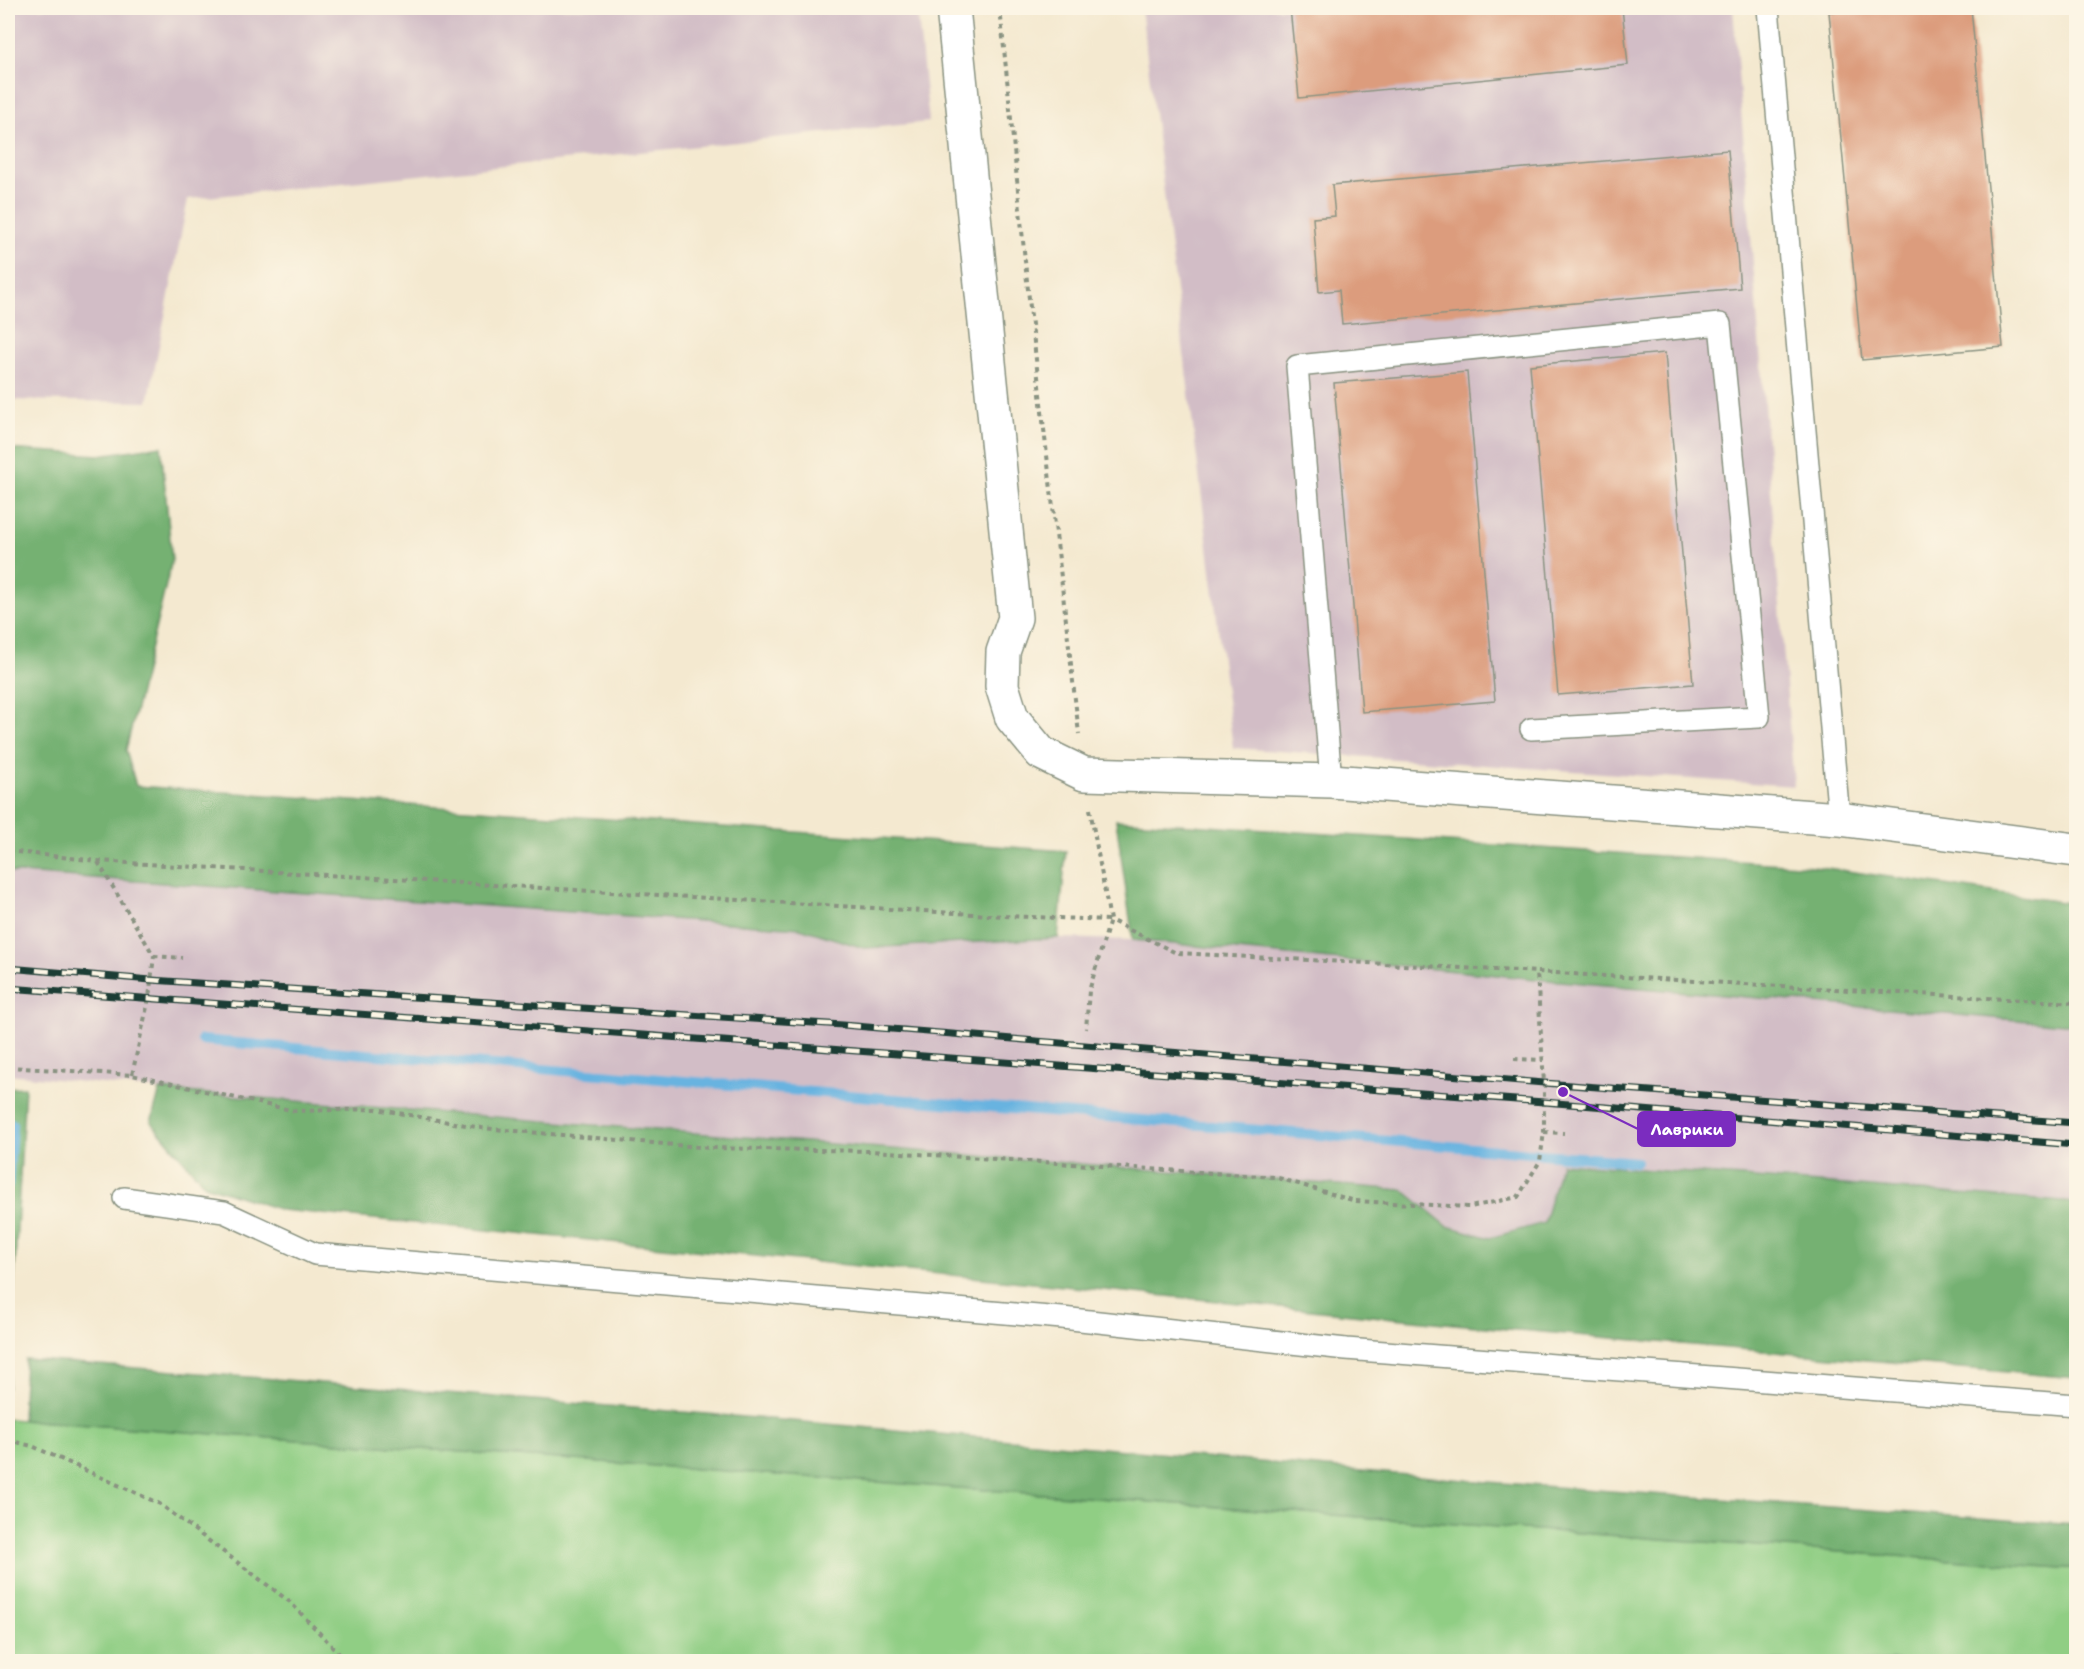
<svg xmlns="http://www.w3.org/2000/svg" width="2084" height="1669" font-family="'Shantell Sans',sans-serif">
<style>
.industrial{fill:#d2bdc6}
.green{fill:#90ce84;stroke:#58865c;stroke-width:1.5}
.forest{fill:#74b172;stroke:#4a7753;stroke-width:1.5}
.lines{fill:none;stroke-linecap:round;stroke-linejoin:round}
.stream{stroke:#67b3e0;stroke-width:10}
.building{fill:#dc9c7d}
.lane-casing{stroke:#8a9382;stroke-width:24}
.street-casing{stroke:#8a9382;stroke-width:36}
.path{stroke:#8a9382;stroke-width:4;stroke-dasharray:4.5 4.5;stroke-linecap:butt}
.lane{stroke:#fff;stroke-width:21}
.street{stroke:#fff;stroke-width:33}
.rail-casing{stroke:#1f3d34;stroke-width:7}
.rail{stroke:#fcf5e5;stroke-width:4.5;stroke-dasharray:14;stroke-linecap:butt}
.leader{fill:none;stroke:#7b2cbf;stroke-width:2}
.callout-dot{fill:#7b2cbf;stroke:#fcf5e5;stroke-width:2}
.callout{fill:#7b2cbf;stroke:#7b2cbf;stroke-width:2}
.callout-label{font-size:16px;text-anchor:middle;font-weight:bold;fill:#fff}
</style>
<rect width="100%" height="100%" fill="#fcf5e5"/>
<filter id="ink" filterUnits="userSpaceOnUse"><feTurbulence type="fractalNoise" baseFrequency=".0167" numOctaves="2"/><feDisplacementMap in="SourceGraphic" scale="12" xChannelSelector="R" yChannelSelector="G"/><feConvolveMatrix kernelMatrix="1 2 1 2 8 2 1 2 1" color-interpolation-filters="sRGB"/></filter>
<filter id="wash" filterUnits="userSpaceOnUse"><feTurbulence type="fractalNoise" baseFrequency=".008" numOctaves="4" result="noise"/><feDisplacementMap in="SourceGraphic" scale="24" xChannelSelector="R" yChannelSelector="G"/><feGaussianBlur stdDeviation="1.35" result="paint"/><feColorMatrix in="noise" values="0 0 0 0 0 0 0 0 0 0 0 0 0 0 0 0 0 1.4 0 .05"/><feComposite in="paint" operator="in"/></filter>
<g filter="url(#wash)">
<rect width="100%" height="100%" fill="#f4e9d0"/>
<!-- industrial -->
<path class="industrial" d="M8,8H917L929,122L188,199L148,402L8,400Z
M1141,8H1733L1794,786L1233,748Z
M8,872L800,928L864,948L1058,938L1133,940L1547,980L2076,1025V1203L1561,1163L1544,1223L1490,1238L1447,1226L1403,1190L160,1090L8,1074Z"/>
<!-- green -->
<path class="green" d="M8,1419L2076,1569V1661H8Z"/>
<!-- forest -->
<path class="forest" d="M161,446L172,560L126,750L136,786L1066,851L1058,938L864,948L800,928L8,872V449L99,455Z
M1116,820L1813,866L2076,904V1025L1547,980L1133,940Z
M25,1087L8,1389V1088Z
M160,1090L1403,1190L1447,1226L1490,1238L1544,1223L1561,1163L2076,1203V1378L1506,1329L281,1210L205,1185L151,1122Z
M25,1359L781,1420L1488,1482L2076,1525V1569L22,1420Z"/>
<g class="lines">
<!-- stream -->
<path class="stream" d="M201,1040L1636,1162
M8,1185L12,1124"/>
</g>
<g id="blocks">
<!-- building -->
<path class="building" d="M1290,8H1622L1628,65L1299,98Z
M1882,8H1971L2003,347L1862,360L1829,12Z
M1728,150L1740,288L1342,324L1339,290L1319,292L1313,218L1335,216L1332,185Z
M1665,353L1693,684L1558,695L1530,365Z
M1467,372L1495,701L1362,712L1334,383Z"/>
</g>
</g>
<g filter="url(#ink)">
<use href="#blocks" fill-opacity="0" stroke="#8a9382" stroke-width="1.5"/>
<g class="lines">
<defs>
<path id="lane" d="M1768,8L1839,819
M1331,781L1297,366L1720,324L1759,717L1531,729
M124,1198L224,1212L315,1254L1062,1318L1346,1349L2076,1405"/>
<path id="street" d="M953,8L1015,618L1003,652L1002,686L1012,718L1041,753L1084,774L1331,781L1839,819L2076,850"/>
</defs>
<!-- lane casing -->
<use href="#lane" class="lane-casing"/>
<!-- street casing -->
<use href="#street" class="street-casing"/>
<!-- path -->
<path class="path" d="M1000,8L1027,281L1079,734
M1090,809L1110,920L1176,953L1537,972L2076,1003
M8,851L97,861L1005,916L1110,920L1089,991L1086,1029
M98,862L154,956L149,998L132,1075
M154,956L182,958
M1514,1059L1543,1060
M8,1067L132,1075L295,1111L376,1109L482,1128L710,1148L871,1151L1275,1177L1355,1201L1470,1207L1518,1197L1540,1161L1544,1132V1083L1537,972
M1544,1132L1564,1133
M8,1440L32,1446L160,1504L290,1602L347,1662"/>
<!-- lane -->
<use href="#lane" class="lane"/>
<!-- street -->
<use href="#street" class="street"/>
<defs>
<path id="rail" d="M8,968L151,980L843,1025L1544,1083L2076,1123
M8,988L1544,1102L2076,1145"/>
</defs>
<!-- rail casing -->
<use href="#rail" class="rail-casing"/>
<!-- rail -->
<use href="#rail" class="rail"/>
</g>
</g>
<!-- callouts -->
<path class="leader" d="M1563 1092L1638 1129"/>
<circle class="callout-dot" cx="1563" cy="1092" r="6"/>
<rect class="callout" x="1638" y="1112" width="97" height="34" rx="6"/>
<g class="callout-label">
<text x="1687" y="1135">Лаврики</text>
</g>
<!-- margin -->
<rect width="2084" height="1669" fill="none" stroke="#fcf5e5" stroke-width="30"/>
</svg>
